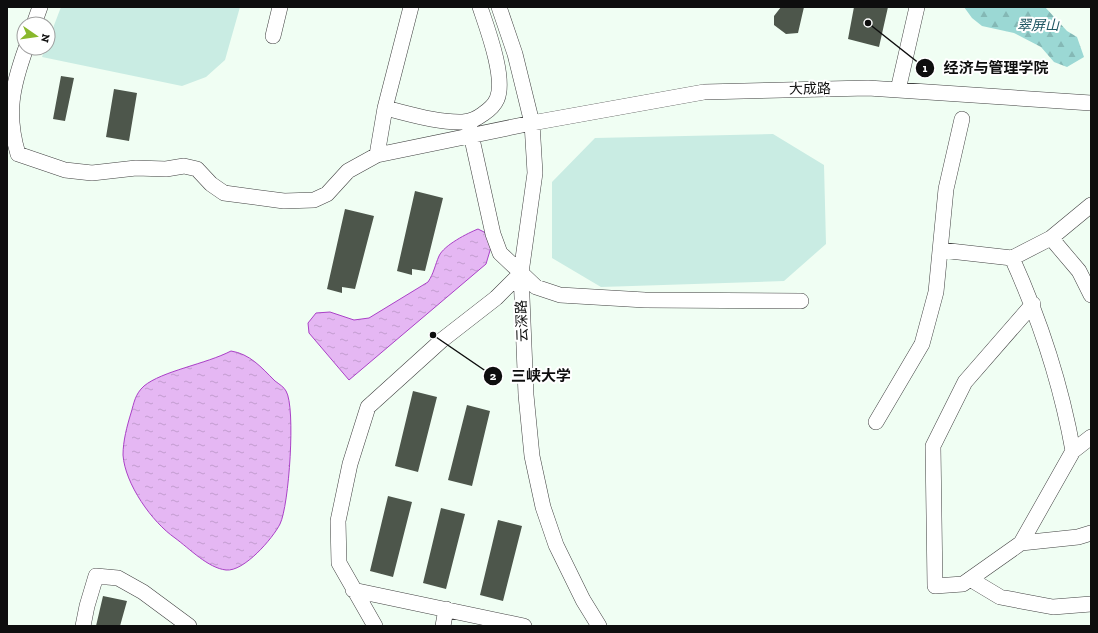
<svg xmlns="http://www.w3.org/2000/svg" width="1098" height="633" font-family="'Zilla Slab','Noto Sans SC',serif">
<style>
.forest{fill:url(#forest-firs)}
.pitch{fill:#c9ece3}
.water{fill:url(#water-ripples);stroke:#aa41c7}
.building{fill:#4d564b}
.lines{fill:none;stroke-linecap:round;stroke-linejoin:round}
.minor-casing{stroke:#414141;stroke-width:16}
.minor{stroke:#fff;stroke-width:15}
.labels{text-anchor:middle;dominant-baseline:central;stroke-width:4;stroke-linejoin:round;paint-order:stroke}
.park-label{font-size:14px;font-style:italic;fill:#215763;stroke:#fff}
.street-label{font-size:14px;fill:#0e0e0e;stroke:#fff}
.leader{fill:none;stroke:#0e0e0e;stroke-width:1.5}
.callout-dot{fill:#0e0e0e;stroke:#fff;stroke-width:1.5}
.mark-label{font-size:12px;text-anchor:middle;font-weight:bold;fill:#fff}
.callout-label{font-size:15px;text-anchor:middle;font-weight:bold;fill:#0e0e0e;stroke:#fff;stroke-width:4;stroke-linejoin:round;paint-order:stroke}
</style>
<defs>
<pattern id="forest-firs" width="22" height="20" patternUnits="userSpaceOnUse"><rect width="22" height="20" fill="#9bd8d4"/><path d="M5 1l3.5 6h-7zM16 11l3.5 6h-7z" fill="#84b8b5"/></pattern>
<pattern id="water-ripples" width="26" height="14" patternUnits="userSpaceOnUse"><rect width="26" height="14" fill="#e5b7f3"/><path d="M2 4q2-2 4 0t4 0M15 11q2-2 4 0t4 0" fill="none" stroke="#c39ccf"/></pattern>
</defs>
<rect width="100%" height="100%" fill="#f0fef3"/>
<!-- forest -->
<path class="forest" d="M964,7H1045L1067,31L1077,37L1084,57L1067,67L1054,62L1041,47L1014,33L982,26L972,18Z"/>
<!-- pitch -->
<path class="pitch" d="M61,7H240L225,60L206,77L182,86L42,57L45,48H48V41Z
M773,134L824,165L826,244L784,281L601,287L552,258V182L595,138Z"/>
<!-- water -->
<path class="water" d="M478,229L494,237L486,264L349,380L309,333L308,323L316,313L330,312L354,320L369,318L428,282C434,273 435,265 439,256C444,245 468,233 478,229Z
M231,351C250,354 261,367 275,381C279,384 284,387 286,391C296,407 289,506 280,524C273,538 244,572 226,570C208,568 190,549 175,538C152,522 125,484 123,455C123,441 127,426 131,413C134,403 135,394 144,386C162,371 206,364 231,351Z"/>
<!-- building -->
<path class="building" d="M781,7H804L798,33L786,34L774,25V16Z
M854,7H888L879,47L848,39Z
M61,76L74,78L65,121L53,119Z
M114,89L137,93L129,141L106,137Z
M415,191L443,198L425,271L412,269V275L397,271Z
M345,209L374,216L355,289L342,287V293L327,289Z
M413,391L437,397L418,472L395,466Z
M467,405L490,411L472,486L448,480Z
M388,496L412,502L393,577L370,571Z
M441,508L465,514L446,589L423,583Z
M498,520L522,526L503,601L480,595Z
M103,596L127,601L120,626H96Z"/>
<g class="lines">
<defs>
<path id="minor" d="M499,7L515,54L532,123L535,173L521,273L526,395L532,456L543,507L556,545L583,600L599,626
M34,24L40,7
M273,36L280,7
M26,48C12,87 6,114 18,154L65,170L92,173L136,168L166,169L184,166L197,169L211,184L224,193L284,201L314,200L327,194L348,171L377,155L532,123L704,92L868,88L1091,103
M898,90L917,7
M385,108C410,114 438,123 463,122C472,121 476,119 483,114C489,110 494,106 497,99C506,78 487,28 480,7
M468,121L493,234L500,253L536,287L560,295L645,300L801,301
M377,155L385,108L411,7
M1051,238L1079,271L1091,295
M941,250L1012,258L1051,238L1091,205
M1012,258C1040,320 1061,384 1073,451
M1033,304L965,382L933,446L935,586L963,584L1021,543L1073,451L1091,437
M876,422L922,344L936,292L946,189L962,119
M1021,543L1078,537L1091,533
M970,579L1000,597L1053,607L1091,604
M353,590L524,626
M83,626L87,606L96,576L118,578L143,592L189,626
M375,626L339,563L338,521L350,464L368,407L442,340L496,298L521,273
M443,626L446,609"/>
</defs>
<!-- minor casing -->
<use href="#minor" class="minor-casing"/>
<!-- minor -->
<use href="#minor" class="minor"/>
</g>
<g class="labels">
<!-- park labels -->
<g class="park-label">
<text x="1038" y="25">翠屏山</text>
</g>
<!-- street labels -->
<g class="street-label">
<text transform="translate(810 89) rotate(-1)">大成路</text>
<text transform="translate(522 321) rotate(-92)">云深路</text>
</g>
</g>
<!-- callouts -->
<path class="leader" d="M868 23L925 68M433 335L493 376"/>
<g class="callout-dot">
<circle cx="868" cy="23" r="4"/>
<circle cx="433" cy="335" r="4"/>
<circle cx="925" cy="68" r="10"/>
<circle cx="493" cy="376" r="10"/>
</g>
<g class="mark-label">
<text x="925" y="72">1</text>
<text x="493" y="380">2</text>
</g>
<g class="callout-label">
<text x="996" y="73">经济与管理学院</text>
<text x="541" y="381">三峡大学</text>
</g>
<!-- border -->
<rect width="1098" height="633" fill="none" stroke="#0e0e0e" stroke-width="16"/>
<!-- north arrow -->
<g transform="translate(36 36) rotate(103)"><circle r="19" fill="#ffffff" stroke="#9f9f9f"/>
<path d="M0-3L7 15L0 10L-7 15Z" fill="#89b82c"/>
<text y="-6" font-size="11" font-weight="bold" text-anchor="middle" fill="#0e0e0e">N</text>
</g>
</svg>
